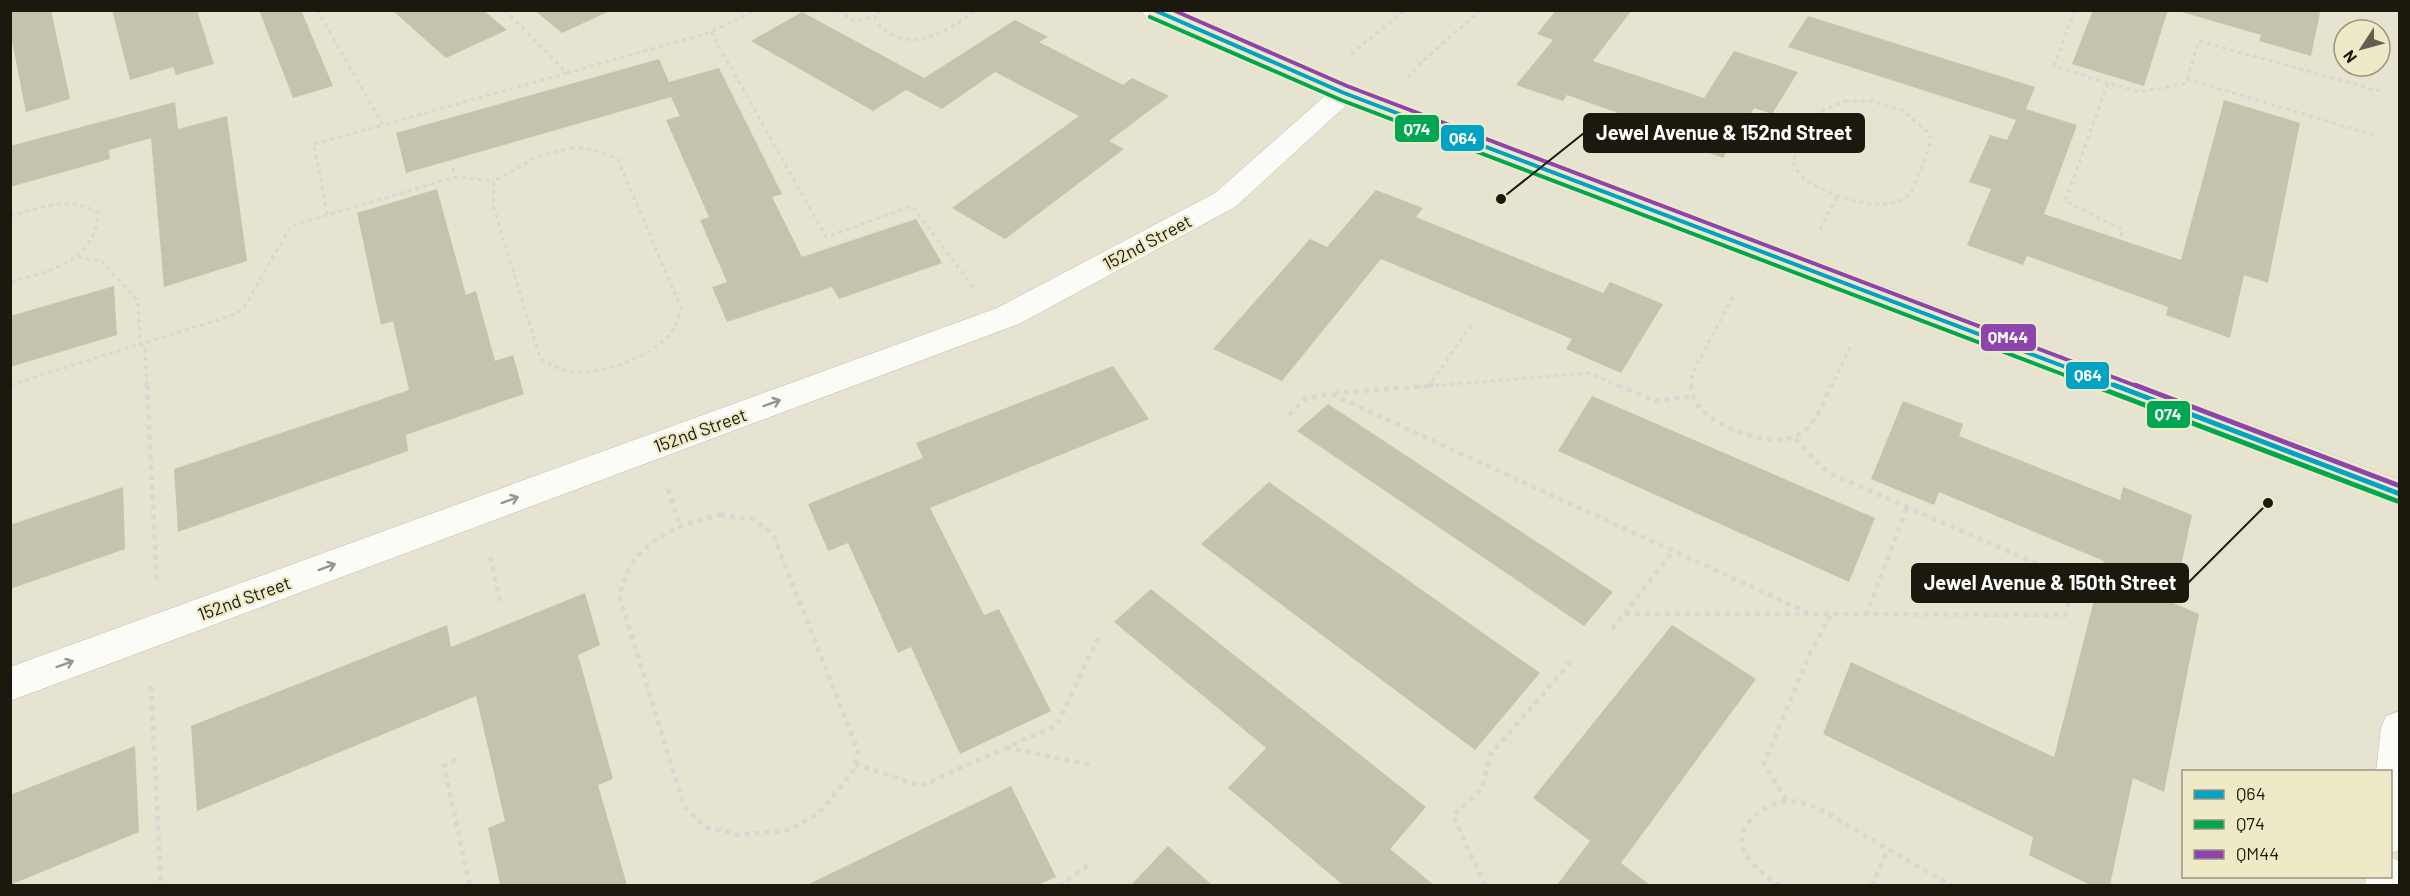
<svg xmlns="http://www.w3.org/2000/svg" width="2410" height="896" font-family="Barlow,sans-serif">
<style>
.building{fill:#c6c3ad}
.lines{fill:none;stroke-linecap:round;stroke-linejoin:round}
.street-casing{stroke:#c0beaf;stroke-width:1}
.secondary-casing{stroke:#c0beaf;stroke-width:1}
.path-far1{stroke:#d8d7d1;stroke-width:3;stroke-dasharray:4 4;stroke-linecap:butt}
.path{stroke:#d8d7d1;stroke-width:4.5;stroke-dasharray:5 5;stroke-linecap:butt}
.street{fill:#fbfbf8;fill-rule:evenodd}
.secondary{fill:#fbfbf8;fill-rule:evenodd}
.bus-1-far1-casing{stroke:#eeeac8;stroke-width:8}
.bus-1-casing{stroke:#eeeac8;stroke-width:10}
.bus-2-far1-casing{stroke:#eeeac8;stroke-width:8}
.bus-2-casing{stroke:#eeeac8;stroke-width:10}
.bus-3-far1-casing{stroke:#eeeac8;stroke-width:8}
.bus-3-casing{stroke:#eeeac8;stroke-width:10}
.bus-1-far1{stroke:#01a2c4;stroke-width:4}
.bus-1{stroke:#01a2c4;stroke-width:5}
.bus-2-far1{stroke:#00a651;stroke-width:4}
.bus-2{stroke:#00a651;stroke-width:5}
.bus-3-far1{stroke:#8e44ad;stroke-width:4}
.bus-3{stroke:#8e44ad;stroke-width:5}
.oneway{stroke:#96958e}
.labels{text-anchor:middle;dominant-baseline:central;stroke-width:4.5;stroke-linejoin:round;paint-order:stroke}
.street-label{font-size:18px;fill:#1b190d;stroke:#eeeac8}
.leader{fill:none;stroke:#1b190d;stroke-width:2}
.callout-dot{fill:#1b190d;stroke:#eeeac8;stroke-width:2}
.callout{fill:#1b190d;stroke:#1b190d;stroke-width:2}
.callout-label{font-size:20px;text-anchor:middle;font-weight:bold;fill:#fff}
.line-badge{stroke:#eeeac8;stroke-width:2}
.badge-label{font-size:16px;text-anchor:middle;font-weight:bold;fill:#fff}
</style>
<rect width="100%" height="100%" fill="#e6e3d0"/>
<!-- building -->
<path class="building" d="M10,10H51L70,99L26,112L10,31Z
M112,10H197L214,64L176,75L173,67L130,80Z
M259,10H301L333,86L293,98Z
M392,10H483L507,30L446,58Z
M534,10H612L562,33Z
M1556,10H1632L1593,61L1704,98L1734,51L1798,72L1772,114L1754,108L1723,158L1673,140L1677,133L1621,114L1567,95L1563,101L1516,85L1553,40L1537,34Z
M2093,10H2168L2144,86L2072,64Z
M2175,10H2312L2320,13L2311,56L2259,41L2261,35Z
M802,12L924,78L1015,20L1048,37L1039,42L1123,85L1132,78L1169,96L1109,141L1124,149L1005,239L952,208L1079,116L995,72L942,109L906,90L873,111L751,41Z
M1808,16L2035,87L2026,109L2077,125L2044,214L2181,260L2224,100L2300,123L2268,283L2244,275L2230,338L2166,315L2168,307L2027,256L2023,265L1967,245L1991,189L1969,182L1990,135L2007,140L2016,120L1788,47Z
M659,59L669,82L719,68L782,194L772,197L802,257L916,219L942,263L839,299L832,287L727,322L712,287L727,282L700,220L709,217L666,120L680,116L671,97L406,173L396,133Z
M175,102L178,129L227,116L247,261L164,287L151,138L109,150L110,159L10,187V146Z
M437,189L466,295L476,291L495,361L513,355L524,394L406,435L408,451L178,532L174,469L409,390L393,321L381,325L357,213Z
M1376,190L1423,208L1416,217L1603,293L1610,282L1663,304L1621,373L1566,349L1572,339L1381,259L1282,381L1213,349L1310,239L1327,247Z
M114,286L117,335L10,367V316Z
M1113,366L1149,419L930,508L984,615L999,609L1051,711L960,754L911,647L898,653L848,543L828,551L808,504L923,458L916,443Z
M1592,396L1875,518L1849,582L1558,451Z
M1903,401L1963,424L1959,436L2120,500L2123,487L2192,515L2173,603L2199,614L2164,792L2133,778L2110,885H2090L2029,855L2033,837L1823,734L1851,662L2054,757L2104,561L1939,492L1934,505L1871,479Z
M1328,404L1490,511L1613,592L1584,626L1297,431Z
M1269,482L1540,673L1475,750L1201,544Z
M123,487L125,549L10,589V525Z
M1151,589L1426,807L1390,849L1434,885H1343L1228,788L1266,748L1114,622Z
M585,593L600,645L578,655L613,779L598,785L627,885H500L488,828L505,821L476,696L197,811L191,726L447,625L451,647Z
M1672,625L1756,679L1621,863L1650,885H1557L1590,841L1533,798Z
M135,746L139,832L10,885V795Z
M1011,786L1056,877L1038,885H807Z
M1168,846L1212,885H1131Z"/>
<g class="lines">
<defs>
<path id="street" d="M1344,85L1353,87L1357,93L1353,99L1235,207L1019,324L10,701V667L997,308L1215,193L1335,87Z
M2400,711V850L2390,853V772H2376L2381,728L2386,716Z
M2390,857L2400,861V886H2365L2366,876H2390Z"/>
<path id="secondary" d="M1141,10H1175L1353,87L2400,480V507L1335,99L1144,15Z"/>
</defs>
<!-- street casing -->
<use href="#street" class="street-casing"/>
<!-- secondary casing -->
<use href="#secondary" class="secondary-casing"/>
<!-- path-far1 -->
<path class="path-far1" d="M317,10L383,125L567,73
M505,10L567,73L711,32L756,10
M838,10L854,21L876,17
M880,10L875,20C908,59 945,32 977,10
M2075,10L2054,66L2108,83
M711,32L826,237L912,206L974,288
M1351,54L1405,10
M1408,78L1417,66L1481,10
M2187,79L2199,41L2379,91
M1845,101H1870L1902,110L1930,134C1931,148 1926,156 1921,169C1917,176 1915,187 1909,194C1888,218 1828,195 1806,180C1800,176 1796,168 1792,162L1819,112Z
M571,148C589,148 602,151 618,160L681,308C679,315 677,323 673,330C655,356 600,377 569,371C559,369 549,364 540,358L493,205L494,181L538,156Z
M453,168L455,177
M327,214L314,144L383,125
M10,216C39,208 70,195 98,213C95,262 50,271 10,282
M1820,229L1837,197
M2121,236L2123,230L2065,201L2108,83L2140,92L2184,84L2187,79L2373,135
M78,257L102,261L138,301L140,344L234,315L243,309L291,226L455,177L494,181
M1471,325L1429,386L1589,373L1621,387
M10,385L140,344L145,347L147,387
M1418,387L1429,386
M1691,387L1692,374L1733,296
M1831,387L1852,343"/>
<!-- path -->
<path class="path" d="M147,385L157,585
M1429,385H1438
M1618,385L1655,401L1694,396
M1691,385C1689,421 1765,448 1794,437C1815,428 1822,405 1831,385
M1334,393L1429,386
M1289,415L1306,398L1331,394L1811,614L2065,615L2071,597L2056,572L1829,473L1793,437
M668,489L680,525
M720,515L753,519L773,534L858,751L854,770L819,813L789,830L739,835L705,827L684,806L619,595C623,585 626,573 632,564C652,533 687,523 720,515Z
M490,557L501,605
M1625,614H1808
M1866,616L1907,507
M1612,629L1673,551
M151,686L161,886
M1006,747L1090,765
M456,760L444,766L470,886
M855,764L921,786L1057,725L1100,634
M1786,800L1764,763L1811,651L1831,615
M1059,886L1092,863
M1485,886L1453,816L1482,789L1490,755L1572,660
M1780,886C1767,877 1751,866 1744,851C1732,822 1774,796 1799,802C1827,809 1851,828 1876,842C1901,857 1927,871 1952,886
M1872,886L1888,849"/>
<!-- street -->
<use href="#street" class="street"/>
<!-- secondary -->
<use href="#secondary" class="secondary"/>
<defs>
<path id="bus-1-far1" d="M1154,10L1344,93L2118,387"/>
<path id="bus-1" d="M2114,385L2400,494"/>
<path id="bus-2-far1" d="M1150,17L1341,100L2096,387"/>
<path id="bus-2" d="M2092,385L2397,501"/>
<path id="bus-3-far1" d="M1173,10L1347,86L2139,387"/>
<path id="bus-3" d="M2135,385L2400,486"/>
</defs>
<!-- bus-1-far1 casing -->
<use href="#bus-1-far1" class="bus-1-far1-casing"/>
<!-- bus-1 casing -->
<use href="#bus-1" class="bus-1-casing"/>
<!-- bus-2-far1 casing -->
<use href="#bus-2-far1" class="bus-2-far1-casing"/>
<!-- bus-2 casing -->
<use href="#bus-2" class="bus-2-casing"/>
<!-- bus-3-far1 casing -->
<use href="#bus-3-far1" class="bus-3-far1-casing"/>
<!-- bus-3 casing -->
<use href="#bus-3" class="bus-3-casing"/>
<!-- bus-1-far1 -->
<use href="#bus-1-far1" class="bus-1-far1"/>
<!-- bus-1 -->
<use href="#bus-1" class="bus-1"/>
<!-- bus-2-far1 -->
<use href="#bus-2-far1" class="bus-2-far1"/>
<!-- bus-2 -->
<use href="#bus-2" class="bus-2"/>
<!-- bus-3-far1 -->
<use href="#bus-3-far1" class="bus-3-far1"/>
<!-- bus-3 -->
<use href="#bus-3" class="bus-3"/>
</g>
<!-- one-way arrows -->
<defs><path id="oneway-shaft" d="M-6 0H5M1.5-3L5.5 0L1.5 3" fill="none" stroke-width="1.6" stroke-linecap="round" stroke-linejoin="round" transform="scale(1.5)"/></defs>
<g class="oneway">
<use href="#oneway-shaft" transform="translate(772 403) rotate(-20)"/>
<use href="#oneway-shaft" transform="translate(510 500) rotate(-20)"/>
<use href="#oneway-shaft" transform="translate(327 567) rotate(-20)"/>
<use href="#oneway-shaft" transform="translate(65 664) rotate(-20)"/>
</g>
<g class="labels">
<!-- street labels -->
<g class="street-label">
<text transform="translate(1147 242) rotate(-28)">152nd Street</text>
<text transform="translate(700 430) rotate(-20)">152nd Street</text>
<text transform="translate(244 598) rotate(-20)">152nd Street</text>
</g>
</g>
<!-- callouts -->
<path class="leader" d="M1501 199L1584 133M2268 503L2188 583"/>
<g class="callout-dot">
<circle cx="1501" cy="199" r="6"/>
<circle cx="2268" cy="503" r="6"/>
</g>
<g class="callout">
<rect x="1584" y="114" width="280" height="38" rx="6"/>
<rect x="1912" y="564" width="276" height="38" rx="6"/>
</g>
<g class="callout-label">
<text x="1724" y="140">Jewel Avenue &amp; 152nd Street</text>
<text x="2050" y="590">Jewel Avenue &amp; 150th Street</text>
</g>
<g class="line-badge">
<rect x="1394" y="114" width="46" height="29" rx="6" fill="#00a651"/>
<rect x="1440" y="124" width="45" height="28" rx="6" fill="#01a2c4"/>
<rect x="1980" y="323" width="57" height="29" rx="6" fill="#8e44ad"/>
<rect x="2065" y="361" width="45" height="29" rx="6" fill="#01a2c4"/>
<rect x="2146" y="400" width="45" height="29" rx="6" fill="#00a651"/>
</g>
<g class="badge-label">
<text x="1417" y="135">Q74</text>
<text x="1463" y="144">Q64</text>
<text x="2008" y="343">QM44</text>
<text x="2088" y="381">Q64</text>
<text x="2168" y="420">Q74</text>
</g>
<!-- border -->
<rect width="2410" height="896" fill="none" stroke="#1b190d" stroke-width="24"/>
<!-- legend -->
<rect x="2182" y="770" width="210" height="108" fill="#eeeac8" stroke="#9a967d" stroke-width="1.5"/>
<rect x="2194" y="790" width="30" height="9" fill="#01a2c4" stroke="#9a967d" stroke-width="1.5"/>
<text x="2236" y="800" font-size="18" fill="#1b190d">Q64</text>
<rect x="2194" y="820" width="30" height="9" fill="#00a651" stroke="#9a967d" stroke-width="1.5"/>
<text x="2236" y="830" font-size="18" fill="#1b190d">Q74</text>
<rect x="2194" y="850" width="30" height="9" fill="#8e44ad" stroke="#9a967d" stroke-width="1.5"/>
<text x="2236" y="860" font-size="18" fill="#1b190d">QM44</text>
<!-- north arrow -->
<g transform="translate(2362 48) rotate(234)"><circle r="28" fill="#eeeac8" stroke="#9a967d" stroke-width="1.5"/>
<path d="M0-4.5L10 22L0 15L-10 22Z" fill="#626051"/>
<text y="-9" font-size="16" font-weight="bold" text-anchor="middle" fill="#1b190d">N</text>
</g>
</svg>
